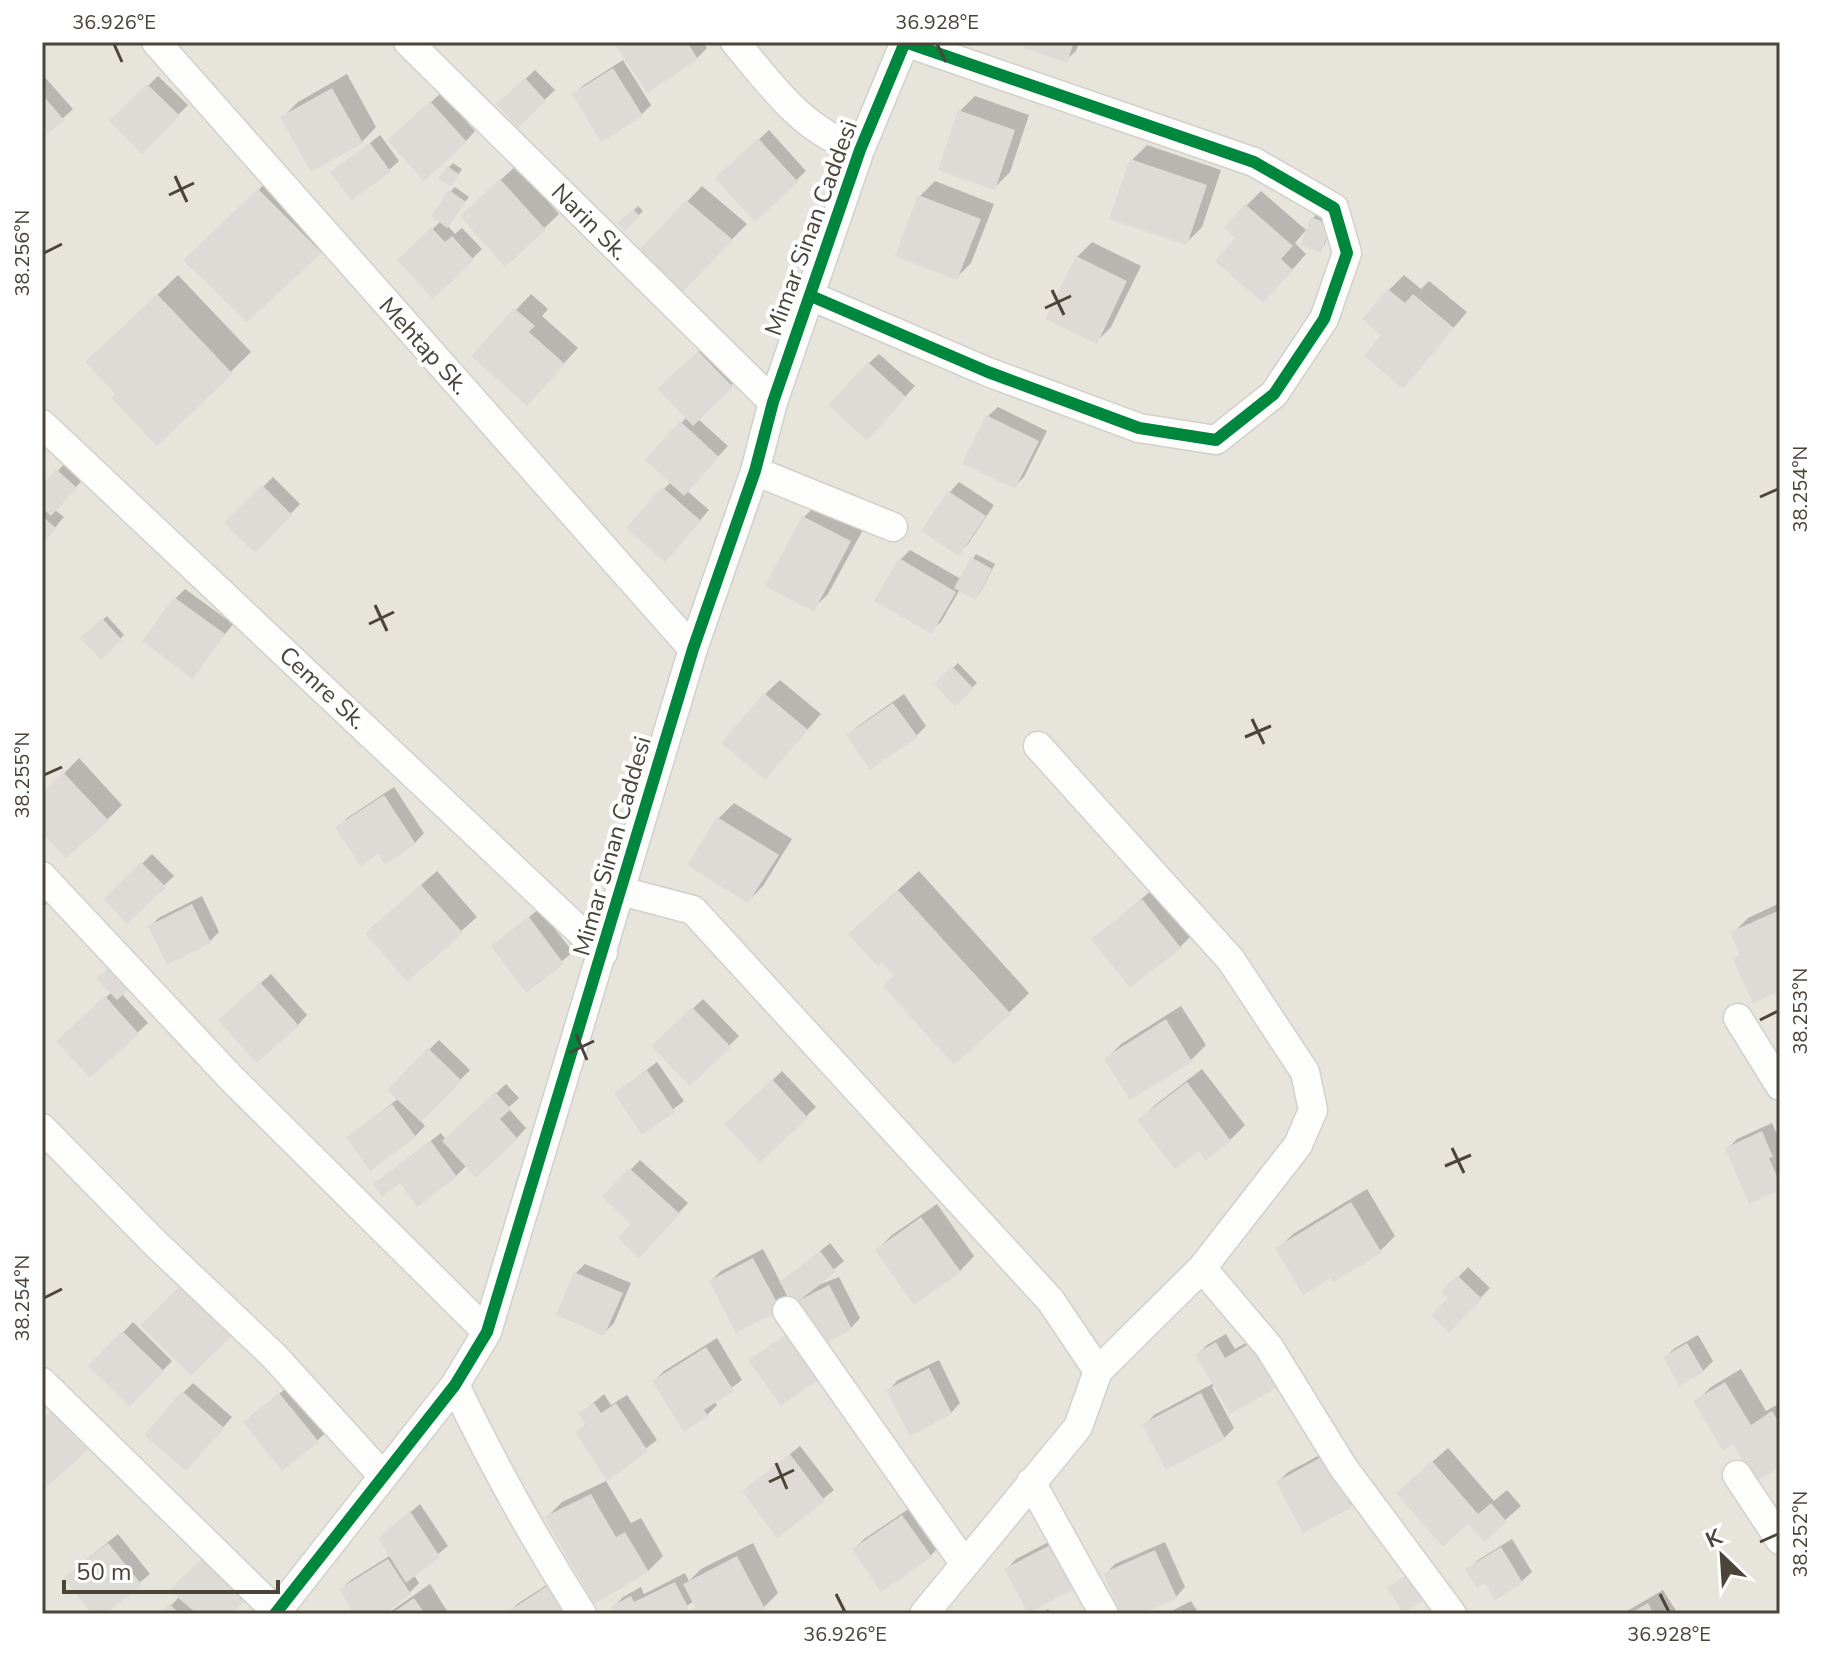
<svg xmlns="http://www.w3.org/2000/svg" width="1822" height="1656" font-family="'Nunito Sans',sans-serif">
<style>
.residential{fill:#e7e4dc}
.shadow{fill:#0003}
.building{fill:#dedbd6}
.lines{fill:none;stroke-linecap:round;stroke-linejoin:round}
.minor-casing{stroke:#d2d0cb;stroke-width:31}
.minor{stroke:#fdfdfc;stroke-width:28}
.cycleway-casing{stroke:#fff;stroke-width:17}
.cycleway{stroke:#00873e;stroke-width:12}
.ticks{fill:none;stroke:#4b4439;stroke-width:3}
.labels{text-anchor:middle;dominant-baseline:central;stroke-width:8;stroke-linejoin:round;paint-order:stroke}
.street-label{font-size:24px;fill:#4b4439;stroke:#fff}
.neatline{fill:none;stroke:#4b4439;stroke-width:3}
.ticks-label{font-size:20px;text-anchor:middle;fill:#4b4439}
</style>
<rect width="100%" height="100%" fill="#f4f2ee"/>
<!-- residential -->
<path class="residential" d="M42,42H1780V1614H42Z"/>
<!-- shadow -->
<path class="shadow" d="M623,42H703L707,48L697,58Z
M1028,42H1079L1076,51L1066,60Z
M623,60L651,105L641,115L574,94L584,85Z
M535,70L555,90L518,125L508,95Z
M42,74L73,109L42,137Z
M347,74L376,127L362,142L283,117L298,102Z
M158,76L188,105L142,151L112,121Z
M441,93L475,131L466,141L399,131Z
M975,96L1029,115L1010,172L995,187L960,111Z
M769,130L806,171L756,219L718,178Z
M380,135L399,161L389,170L333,172Z
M1147,145L1221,170L1202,227L1187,242L1132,160Z
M453,163L462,169L455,180L449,167Z
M516,166L559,214L506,264L477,201Z
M274,175L336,237L247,320L201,245Z
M935,181L994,204L971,263L956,278L920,196Z
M702,186L747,224L682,290L642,249Z
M455,187L469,197L447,225L455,234L462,228L482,249L434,296L400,260L441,221L451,191Z
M1261,191L1306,230L1295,243L1306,254L1278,286L1246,206Z
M638,206L643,211L625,229L620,224Z
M1317,214L1334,220L1324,246L1320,250L1313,218Z
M1092,242L1141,266L1111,327L1096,342L1077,257Z
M178,275L251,352L157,444L118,394L108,342Z
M1404,275L1421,289L1429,281L1467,312L1417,371L1389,290Z
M531,294L548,309L542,316L578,348L541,388L474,355Z
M709,342L741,376L697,418L728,446L686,490L709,510L674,550L664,489L671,482L647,460L687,417L660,389Z
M879,354L915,386L876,428L869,363Z
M998,407L1047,431L1024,477L1014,487L988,416Z
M67,461L85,477L55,510L64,517L42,543V488Z
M273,477L300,504L255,550L227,523Z
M959,482L994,505L968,544L959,553L924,530L950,492Z
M819,502L865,526L828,594L813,609L768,585L804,517Z
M910,550L961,579L976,554L995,564L980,593L976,597L960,589L941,622L931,631L900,560Z
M185,589L233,624L192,676L176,598Z
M107,616L124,635L101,657L83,638Z
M958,663L977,683L955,704L936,684Z
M780,680L821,714L765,778V694Z
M904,694L926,726L916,736L848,735L858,726Z
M79,758L122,805L107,820L42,830V796Z
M394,787L424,833L415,843L378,851L338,827L347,818Z
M734,803L792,839L763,886L748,901L689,864L719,818Z
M152,854L174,876L127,921L106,899Z
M437,871L477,917L407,979L382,919Z
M919,871L1029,993L1009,1013L896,975L871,914Z
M1158,885L1195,932L1180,947L1094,939Z
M42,890L55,895L42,909Z
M202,896L219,932L210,941L150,926L160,917Z
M1780,903V989L1735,959L1742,953L1733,933L1748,918Z
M539,909L573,952L527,990L504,937Z
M271,974L307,1015L298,1025L230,1010Z
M112,992L122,994L148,1023L90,1076L68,1031Z
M703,999L739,1036L690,1083L654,1046Z
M1181,1006L1206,1045L1191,1060L1106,1059L1121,1044Z
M439,1040L470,1070L420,1120L425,1126L415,1136L371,1168L348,1137L399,1098L390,1089Z
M657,1062L684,1101L643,1132L616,1093Z
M1202,1069L1245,1125L1230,1140L1199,1149L1140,1120L1155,1105Z
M782,1071L816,1107L761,1160L727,1124Z
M506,1084L519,1098L508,1108L526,1128L517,1138L467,1165L456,1176L375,1184L441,1133L446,1140Z
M1772,1123L1780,1141V1188L1727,1149L1737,1139Z
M640,1160L688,1203L639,1255L634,1224L605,1197Z
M1367,1189L1395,1236L1380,1251L1278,1249L1293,1234Z
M937,1204L974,1256L960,1271L877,1250L892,1235Z
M830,1243L844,1261L813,1287L839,1277L860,1318L851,1328L822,1343L798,1298L782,1286L789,1299L780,1309L711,1281L721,1271L763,1249L781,1283Z
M585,1264L631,1283L614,1323L604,1333L576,1273Z
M1468,1267L1490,1288L1449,1330L1451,1298L1444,1292Z
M133,1322L172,1361L130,1404L91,1366Z
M1226,1334L1235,1349L1262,1334L1212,1387L1234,1428L1224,1438L1145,1425L1154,1415L1214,1383L1198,1354L1207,1345Z
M1698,1335L1713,1361L1703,1371L1665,1357L1675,1348Z
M717,1338L742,1380L714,1401L717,1405L707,1415L654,1381L664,1371Z
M939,1360L960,1403L951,1413L889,1390L898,1380Z
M1741,1369L1766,1411L1780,1403V1464L1734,1442L1696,1402L1711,1387Z
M193,1383L232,1417L196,1459L183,1393Z
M290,1385L327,1431L317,1441L256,1413Z
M604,1394L611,1405L627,1395L657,1440L607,1478L577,1433L587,1423L580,1414Z
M800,1446L834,1490L777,1535L744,1491Z
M1335,1447L1361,1495L1351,1505L1303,1530L1278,1482L1288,1472Z
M1448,1448L1494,1501L1507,1490L1521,1506L1484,1539L1469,1522L1414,1478Z
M606,1481L631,1523L641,1518L663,1556L648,1571L547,1517L562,1502Z
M420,1504L448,1546L413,1574L419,1583L409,1593L380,1614H356L341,1589L351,1580L391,1555V1529Z
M913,1506L940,1546L930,1556L854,1549L864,1539Z
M118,1534L150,1574L102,1614H94L75,1569Z
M1064,1534L1086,1576L1007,1569L1016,1559Z
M1512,1539L1532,1572L1522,1581L1496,1597L1485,1580L1468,1569L1478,1560Z
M1165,1542L1185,1587L1176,1597L1136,1614H1123L1105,1574L1115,1564Z
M753,1543L778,1593L763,1608L751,1614H694L697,1606L694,1601L675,1614H617L613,1607L623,1597L641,1587L644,1594L685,1573L689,1581L701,1569Z
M564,1574L588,1614H508L517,1604Z
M430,1584L449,1614H387Z
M1663,1590L1678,1614H1622Z
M180,1596L230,1614H163Z
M1191,1601L1199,1614H1166Z
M1048,1609L1051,1614H1038Z"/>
<!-- building -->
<path class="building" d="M622,42H687L698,59L647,93L616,46Z
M1026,42H1074L1067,63L1024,48Z
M613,68L643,116L601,142L572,94Z
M525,78L546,101L518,128L496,104Z
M147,84L180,116L142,154L109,121Z
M332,88L363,143L311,172L280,117Z
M42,94L64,120L42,139Z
M430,101L467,142L424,181L387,140Z
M958,110L1015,130L995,190L938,170Z
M758,138L798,182L755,222L715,178Z
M370,143L391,172L351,200L330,172Z
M1130,159L1207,185L1187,245L1109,219Z
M447,166L459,174L451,187L438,179Z
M500,179L546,230L505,267L460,216Z
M258,189L322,253L247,322L183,260Z
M449,190L466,202L447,228L431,216Z
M918,195L981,219L957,280L895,256Z
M686,200L733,240L682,293L640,249Z
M1245,204L1293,246L1281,259L1293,270L1263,303L1215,261L1235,238L1224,228Z
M633,209L640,216L625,231L617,223Z
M1311,217L1331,225L1321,253L1300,245Z
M431,227L445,242L452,236L474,260L433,299L397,260Z
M1076,256L1127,281L1097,344L1045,319Z
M1388,289L1405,303L1413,294L1454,328L1403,389L1364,356L1381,335L1362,319Z
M157,294L233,374L157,446L111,398L115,394L85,362Z
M514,308L535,326L529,332L565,364L527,406L471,356Z
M698,351L733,387L693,426L657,389Z
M868,362L906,397L867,441L828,405Z
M986,415L1039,441L1015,489L962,463Z
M680,421L719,457L684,496L645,460Z
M56,469L77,488L51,516L42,508V485Z
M262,485L292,515L255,553L224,523Z
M662,487L701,521L665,562L626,528Z
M948,491L986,516L959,556L921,531Z
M42,516L56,528L42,544Z
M802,516L851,541L814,612L765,586Z
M971,557L992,569L976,600L954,588Z
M899,558L956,592L932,634L874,601Z
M174,597L225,634L193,679L142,641Z
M102,618L122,640L101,660L80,638Z
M952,666L974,689L955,707L934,684Z
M764,693L808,730L765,780L721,743Z
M893,703L918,737L870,770L846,735Z
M63,772L109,821L66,858L42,833V793Z
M384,795L416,844L385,865L378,854L361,866L335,827Z
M717,817L779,855L748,903L687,865Z
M141,862L166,887L127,924L103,899Z
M421,885L463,933L407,982L365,933Z
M898,890L1011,1014L954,1065L883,986L894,975L882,963L878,967L848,934Z
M1142,899L1181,948L1130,988L1091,939Z
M192,904L211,943L167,965L148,926Z
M1780,910V991L1753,1003L1733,959L1740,955L1730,932Z
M529,917L564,964L526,993L491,946Z
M114,962L134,985L117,1000L96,979Z
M260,982L299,1026L256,1063L218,1020Z
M105,996L139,1034L90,1078L56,1041Z
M692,1007L731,1047L690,1086L651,1046Z
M1166,1019L1192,1062L1130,1100L1104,1058Z
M428,1048L462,1081L421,1122L387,1090Z
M647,1070L675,1112L642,1135L614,1093Z
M772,1079L808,1118L760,1162L724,1124Z
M1187,1082L1231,1141L1205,1161L1199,1151L1175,1169L1137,1120Z
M495,1092L511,1109L500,1119L518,1139L476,1178L442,1141Z
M392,1104L416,1137L370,1171L346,1137Z
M1762,1131L1773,1157L1769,1158L1780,1183V1190L1749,1204L1725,1148Z
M431,1141L457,1177L417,1207L400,1183L382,1197L373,1184Z
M629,1168L680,1214L639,1258L618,1238L631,1224L602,1197Z
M1351,1202L1382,1253L1333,1282L1331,1278L1303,1295L1275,1248Z
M921,1217L961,1272L914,1305L875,1250Z
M820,1251L836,1272L796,1303L779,1282Z
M753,1258L781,1310L736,1333L709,1281Z
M574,1272L623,1293L604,1336L556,1315Z
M1457,1275L1482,1299L1449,1333L1431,1315L1448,1298L1441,1292Z
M182,1284L232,1336L191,1376L140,1325Z
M829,1285L852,1329L821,1346L798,1301Z
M122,1331L164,1371L130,1407L88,1366Z
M788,1333L820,1378L781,1406L748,1360Z
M1216,1342L1225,1358L1252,1342L1278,1387L1230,1414L1195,1354Z
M1687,1343L1704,1372L1679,1386L1663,1357Z
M706,1347L734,1391L704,1410L708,1416L684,1432L652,1381Z
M929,1368L952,1414L910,1436L886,1390Z
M1725,1382L1751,1425L1772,1411L1780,1424V1467L1755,1482L1733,1444L1723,1451L1693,1401Z
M182,1391L224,1428L186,1471L144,1435Z
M279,1393L319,1442L282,1471L243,1422Z
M1201,1393L1225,1439L1166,1470L1142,1424Z
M594,1403L601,1413L616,1403L648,1451L607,1481L575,1432L586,1425L578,1413Z
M54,1409L89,1449L47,1487L42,1481V1419Z
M790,1454L825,1501L777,1538L742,1491Z
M1325,1455L1352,1507L1303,1533L1276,1482Z
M1432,1461L1478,1514L1491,1503L1507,1522L1484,1542L1468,1524L1443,1547L1396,1493Z
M591,1494L616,1537L625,1532L649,1572L594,1604L544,1517Z
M410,1511L440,1557L406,1583L378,1538Z
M902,1515L932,1557L881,1592L852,1549Z
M108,1543L142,1585L105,1614H92L63,1578Z
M1054,1543L1078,1587L1028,1613L1004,1569Z
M1501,1547L1523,1583L1495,1600L1485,1583L1477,1588L1465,1569Z
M1155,1550L1177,1598L1141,1614H1121L1103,1573Z
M210,1551L251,1594L232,1614H197L169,1590Z
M737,1556L765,1609L755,1614H692L690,1610L695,1607L683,1584Z
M388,1559L411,1594L384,1614H354L339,1589Z
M1412,1572L1427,1598L1403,1613L1387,1587Z
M553,1582L573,1614H504Z
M675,1582L689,1609L679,1614H615L611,1606L631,1596L634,1602Z
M414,1598L425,1614H391Z
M1648,1603L1654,1614H1629Z
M169,1604L181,1614H160Z"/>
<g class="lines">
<defs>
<path id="minor" d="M156,42L693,649
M408,42L773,402
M735,42C773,87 802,131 860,150
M811,296L988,372L1139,428L1216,440L1274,394L1324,319L1347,253L1334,208L1254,162L905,42
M42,424L603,953
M755,471L893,527
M1038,746L1231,960L1305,1072L1313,1110L1298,1145L1202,1268L1098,1371
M42,876L232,1079L487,1332
M621,891L693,910L1051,1301L1098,1371L1078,1427L924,1614
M1738,1018L1780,1086
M42,1128L156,1244L274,1356L383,1476
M1202,1268L1269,1347L1343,1467L1452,1614
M787,1311L964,1563
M42,1382L279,1614
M455,1385C493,1465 535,1540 582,1614
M1737,1475L1780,1540
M1031,1482L1104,1614
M275,1614L455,1385L487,1332L693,649L755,471L773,402L860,150L905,42"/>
</defs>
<!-- minor casing -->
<use href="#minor" class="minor-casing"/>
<!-- minor -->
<use href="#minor" class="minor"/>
<defs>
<path id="cycleway" d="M811,296L988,372L1139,428L1216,440L1274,394L1324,319L1347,253L1334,208L1254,162L905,42
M275,1614L455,1385L487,1332L693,649L755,471L773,402L860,150L905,42"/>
</defs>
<!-- cycleway casing -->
<use href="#cycleway" class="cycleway-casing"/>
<!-- cycleway -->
<use href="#cycleway" class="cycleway"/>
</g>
<!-- ticks -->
<path class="ticks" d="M114,44L122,62M937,44L946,62M175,176L187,202M169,195L194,183M44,253L62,244M1052,290L1064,315M1045,308L1071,296M1760,497L1778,489M375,605L387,631M369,624L394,612M1252,719L1264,744M1245,737L1271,726M44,775L62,767M1760,1020L1778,1011M576,1034L587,1060M569,1053L594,1041M1452,1148L1464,1173M1445,1166L1471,1155M44,1298L62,1289M776,1463L787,1489M769,1482L794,1470M1760,1542L1778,1534M836,1594L845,1612M1660,1594L1669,1612"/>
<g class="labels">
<!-- street labels -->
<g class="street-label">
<text transform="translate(590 222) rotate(45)">Narin Sk.</text>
<text transform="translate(811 228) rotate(-70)">Mimar Sinan Caddesi</text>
<text transform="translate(424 346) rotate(48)">Mehtap Sk.</text>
<text transform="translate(323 688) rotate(43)">Cemre Sk.</text>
<text transform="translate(612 846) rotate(-74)">Mimar Sinan Caddesi</text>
</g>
</g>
<!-- border -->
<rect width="1822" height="1656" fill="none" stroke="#ffffff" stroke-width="88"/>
<!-- north arrow -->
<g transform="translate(1722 1556) rotate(335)" stroke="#ffffff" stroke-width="6" paint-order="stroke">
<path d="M0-6L14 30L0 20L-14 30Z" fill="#4b4439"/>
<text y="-12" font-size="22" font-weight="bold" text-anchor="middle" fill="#4b4439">K</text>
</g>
<!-- scale -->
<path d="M64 1580v12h214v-12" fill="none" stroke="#4b4439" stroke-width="4"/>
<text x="76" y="1580" font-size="24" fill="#4b4439" stroke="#ffffff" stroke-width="6" paint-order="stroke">50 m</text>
<rect x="44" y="44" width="1734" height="1568" class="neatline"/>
<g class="ticks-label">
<text x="114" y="29">36.926°E</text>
<text x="937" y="29">36.928°E</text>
<text transform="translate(22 253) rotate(-90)" y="7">38.256°N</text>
<text transform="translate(1800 489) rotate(-90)" y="7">38.254°N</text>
<text transform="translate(22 775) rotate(-90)" y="7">38.255°N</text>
<text transform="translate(1800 1011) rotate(-90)" y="7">38.253°N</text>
<text transform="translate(22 1298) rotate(-90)" y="7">38.254°N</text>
<text transform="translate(1800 1534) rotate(-90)" y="7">38.252°N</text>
<text x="845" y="1641">36.926°E</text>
<text x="1669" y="1641">36.928°E</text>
</g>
</svg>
